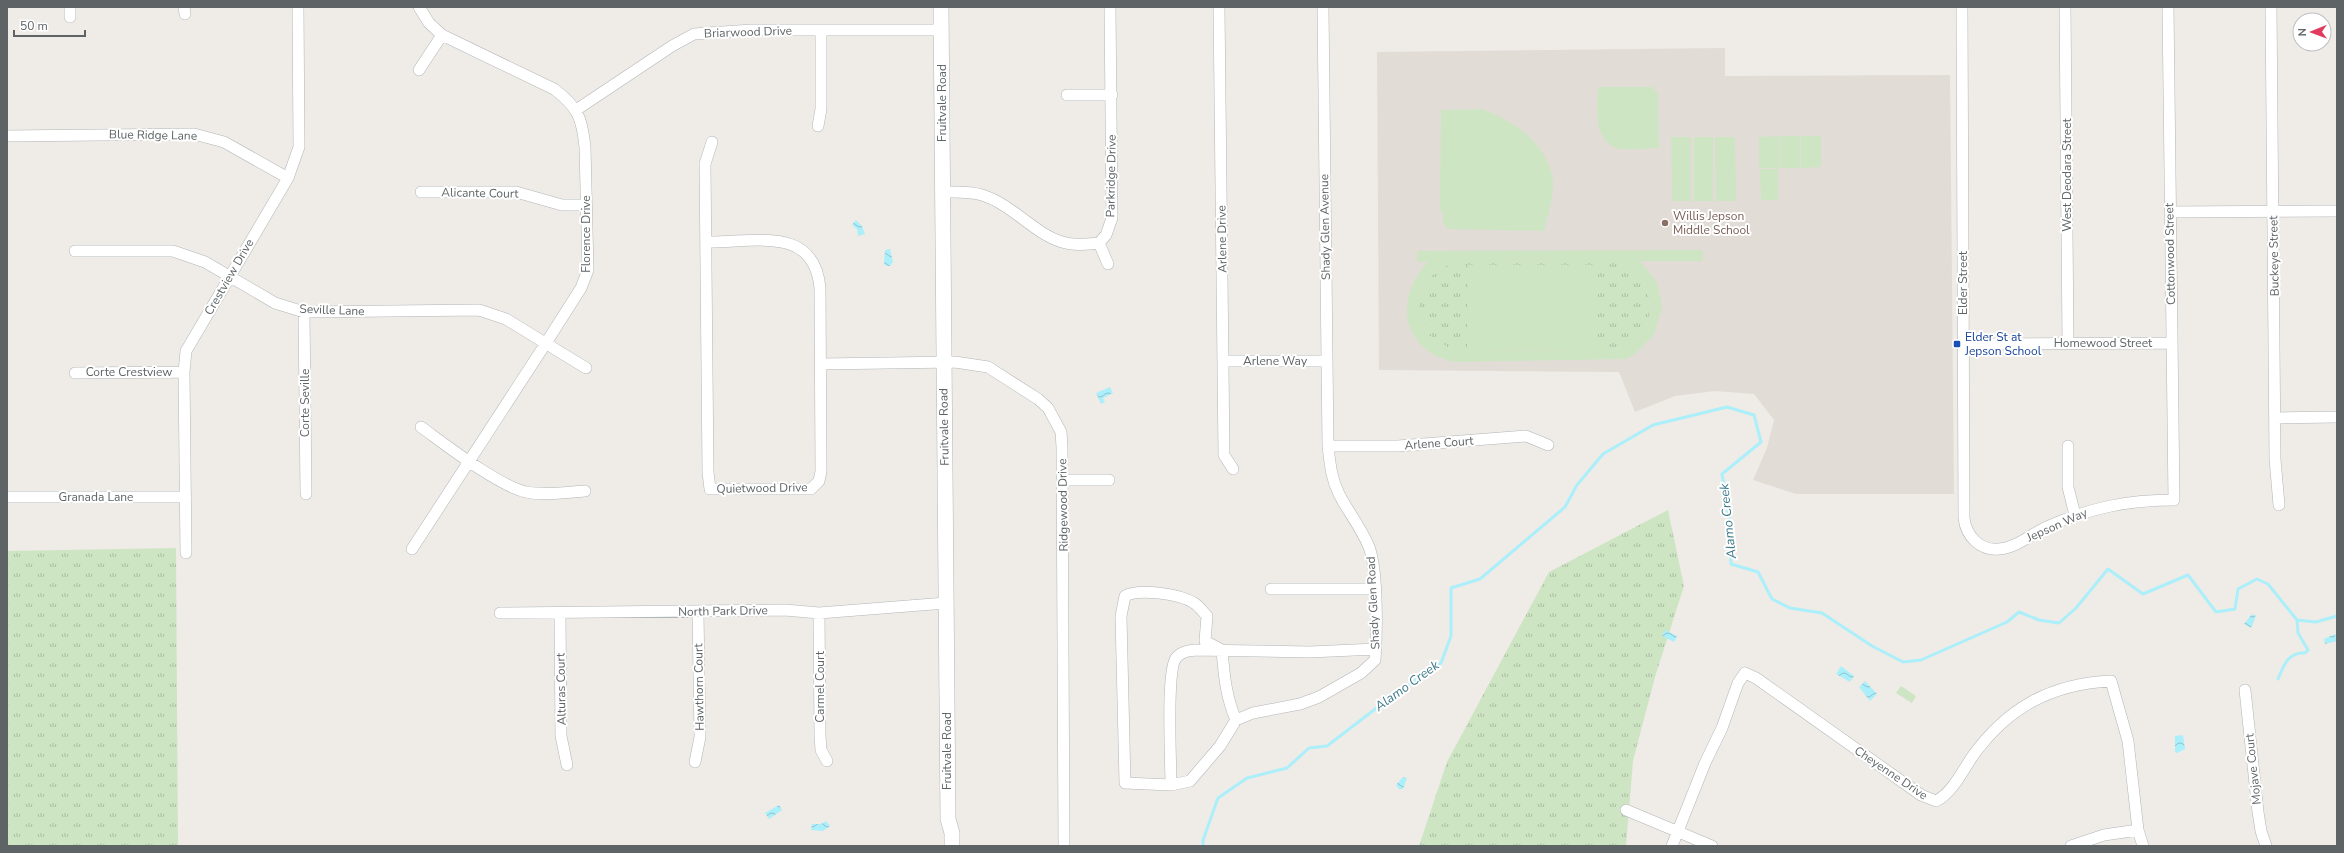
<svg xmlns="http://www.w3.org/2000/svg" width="2344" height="853" font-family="'Nunito Sans',sans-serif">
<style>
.education{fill:#e2dcd7}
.grass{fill:url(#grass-tufts)}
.park{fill:#cee5c4;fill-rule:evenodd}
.water{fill:url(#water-waves)}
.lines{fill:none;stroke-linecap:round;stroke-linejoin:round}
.stream{stroke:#abeffa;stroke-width:3}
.street-casing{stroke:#b1b6b8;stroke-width:12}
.secondary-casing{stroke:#b0b5b8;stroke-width:16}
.street{stroke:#fff;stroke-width:11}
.secondary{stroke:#fff;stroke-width:15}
.education-dot{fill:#8d6e63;stroke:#fff;stroke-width:1.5}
.transit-dot{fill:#1a4fb4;stroke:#fff;stroke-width:1.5}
.labels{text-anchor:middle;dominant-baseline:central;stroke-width:4;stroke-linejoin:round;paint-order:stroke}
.street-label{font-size:12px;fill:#5e6466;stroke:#fff}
.education-label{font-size:12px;fill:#785e54;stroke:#fff;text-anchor:start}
.transit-label{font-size:12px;fill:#164399;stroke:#fff;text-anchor:start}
.water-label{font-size:13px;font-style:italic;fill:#3c7989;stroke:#fff}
</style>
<defs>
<pattern id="grass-tufts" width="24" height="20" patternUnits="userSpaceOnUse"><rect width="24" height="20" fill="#cee5c4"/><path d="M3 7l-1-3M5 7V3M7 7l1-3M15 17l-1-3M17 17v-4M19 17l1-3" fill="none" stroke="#aabda3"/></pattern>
<pattern id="water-waves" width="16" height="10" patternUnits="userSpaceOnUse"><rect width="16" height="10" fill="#abeffa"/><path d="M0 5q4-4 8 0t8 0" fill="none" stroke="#8ec5ce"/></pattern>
</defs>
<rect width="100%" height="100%" fill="#efebe6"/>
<!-- education -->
<path class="education" d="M1725,48V76L1950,75L1954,494H1796L1753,480L1767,448L1774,420L1754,394L1715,391L1675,396L1635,412L1619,372L1379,370L1377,52Z"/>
<!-- grass -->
<path class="grass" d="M1607,261C1663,268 1665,345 1610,351L1452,350L1429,335L1419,315V299L1425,283L1438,269L1457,262Z
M1668,510L1684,586L1655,677L1633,761L1626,846H1419L1447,762L1549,572Z
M176,548L178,846H7V551Z"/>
<!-- park -->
<path class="park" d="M1598,87H1652L1658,93L1659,148C1648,148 1625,151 1616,148C1593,139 1597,107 1598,87Z
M1482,109C1514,120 1550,146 1553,182C1554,198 1547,216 1544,231L1448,229L1443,223V213L1440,210L1441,110Z
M1779,136V168H1759V137Z
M1780,136H1800V168H1780Z
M1801,136H1821V167L1801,168Z
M1671,137H1691V201H1672Z
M1694,137H1713V201H1694Z
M1715,137H1735L1736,201H1716Z
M1760,169H1778V200H1761Z
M1703,250V261H1640L1657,282L1662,307L1654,335L1635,354L1625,359L1453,362C1444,359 1435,356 1428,351C1396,327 1404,286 1428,262H1417V251ZM1607,261C1663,268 1665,345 1610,351L1452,350L1429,335L1419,315V299L1425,283L1438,269L1457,262Z
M1468,265H1598L1597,349H1467Z
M1901,686L1916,696L1912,703L1896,693Z"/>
<!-- water -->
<path class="water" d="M856,220L862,226L865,234L858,236L857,229L852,225Z
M890,249L893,262L890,266H886L884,263L885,250Z
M1110,387L1113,393L1103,398L1105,402L1101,404L1096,393Z
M2252,614L2256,616L2251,628L2244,624Z
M1665,630L1677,636L1674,642L1662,636Z
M2335,634L2337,641L2325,644L2324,639Z
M1841,666L1854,676L1850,682L1836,674Z
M1865,681L1877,694L1870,701L1859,687Z
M2183,735L2185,749L2177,753L2175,752V736Z
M1403,777L1407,778L1403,789H1399L1396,785Z
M779,805L782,810L769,819L765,813Z
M826,821L830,826L823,831L811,830L812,824H821Z"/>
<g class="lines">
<!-- stream -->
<path class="stream" d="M2278,679C2284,665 2288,652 2305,653L2308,650L2298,633L2297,620
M1203,846V840L1218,798L1247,778L1287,768L1309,748L1327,746L1387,700L1441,663L1451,636V588L1480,579L1565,507L1577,485L1603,454L1653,425L1727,407L1754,415L1761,442L1722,474L1729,518L1731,564L1758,572L1772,599L1790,608L1822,613L1872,646L1903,662L1921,660L2007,622L2019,612L2039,620L2059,623L2076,608L2108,569L2143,594L2188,575L2216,612L2235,609L2238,589L2257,579L2268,584L2297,620L2316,622L2337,616"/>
<defs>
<path id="street" d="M184,7L185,14
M1219,7L1224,455L1233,469
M1323,7L1328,446C1330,463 1331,478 1339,494C1348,512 1361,527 1369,547C1378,570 1377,634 1375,660L1361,673L1319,697L1300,704L1253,713L1236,720L1220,746L1190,781L1171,785C1171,763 1166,671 1176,658C1181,652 1187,651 1195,650L1310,652L1376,649
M1962,7L1964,518C1966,536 1980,551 1999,549C2017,548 2032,533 2049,526C2090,508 2128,500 2174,500L2168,7
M2065,7L2068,343
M2271,7L2275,459L2279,505
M70,17V7
M419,70L442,35
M1067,95H1112
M576,110L672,46L694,34L752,30H941
M818,126L821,109V31
M7,136L194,134L224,142L288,178
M421,192H516L562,205H586
M942,192C956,192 969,191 982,195C1012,204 1033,233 1062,242C1074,246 1087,244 1099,243L1106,235L1112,218L1110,7
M2170,212L2337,211
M707,242C753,243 814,224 820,288L821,471L819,481L811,489H710L708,472L705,164L712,142
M1099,243L1108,264
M75,251H173L205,262L275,303L304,312L479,310L506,319L586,368
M304,312L306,494
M1963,344L2171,343
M1223,361H1326
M821,364L955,362L988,367L1038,399L1048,408L1061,432L1062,447L1064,846
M75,373L184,372
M2275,418L2337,417
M421,427C446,445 497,485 526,492C545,496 567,492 585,491
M1328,446H1398L1526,436L1548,445
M2068,446V487L2075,515
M1062,480H1109
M7,497H186
M412,549L546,343L581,288L588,270L585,147C582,118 578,107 554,89L442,35L429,23L419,7
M186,553L184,372L186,351L288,178L299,147L298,7
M1271,589H1375
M500,613L785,610L819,613L946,603
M560,613L561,736L567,765
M819,613L820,736L821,750L827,761
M2245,690L2258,812L2261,831L2266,846
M695,762L700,737L698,613
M1171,785L1125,783L1121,616L1125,596C1139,588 1180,594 1194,603C1199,606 1203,612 1207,616L1205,641L1222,650C1224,675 1226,697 1236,720
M1626,810L1712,846
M1672,846L1705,763L1722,728L1738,683L1745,673L1756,678L1921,795L1936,801C1952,793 1962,772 1972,757C2007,708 2050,684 2111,681L2128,741L2138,830L2143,846
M2071,846L2104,835L2138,830"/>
<path id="secondary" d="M941,7L948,819L952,833V846"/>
</defs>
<!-- street casing -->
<use href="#street" class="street-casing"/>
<!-- secondary casing -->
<use href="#secondary" class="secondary-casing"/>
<!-- street -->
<use href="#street" class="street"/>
<!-- secondary -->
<use href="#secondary" class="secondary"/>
</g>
<!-- markers -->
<circle class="education-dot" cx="1665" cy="223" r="4"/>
<rect class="transit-dot" x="1953" y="340" width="8" height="8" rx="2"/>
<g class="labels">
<!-- street labels -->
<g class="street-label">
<text transform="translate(748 32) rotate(-2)">Briarwood Drive</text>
<text transform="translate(942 103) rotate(-90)">Fruitvale Road</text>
<text transform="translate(153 135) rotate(1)">Blue Ridge Lane</text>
<text transform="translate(2067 175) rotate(-90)">West Deodara Street</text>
<text transform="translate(1111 176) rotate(-89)">Parkridge Drive</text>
<text transform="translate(480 193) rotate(1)">Alicante Court</text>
<text transform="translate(1325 227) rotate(-91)">Shady Glen Avenue</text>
<text transform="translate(586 234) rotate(-90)">Florence Drive</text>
<text transform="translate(1222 239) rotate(-91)">Arlene Drive</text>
<text transform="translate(2170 254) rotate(-91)">Cottonwood Street</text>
<text transform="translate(2274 256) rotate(-91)">Buckeye Street</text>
<text transform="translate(229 277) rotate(-60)">Crestview Drive</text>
<text transform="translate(1963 283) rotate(-90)">Elder Street</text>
<text transform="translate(332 310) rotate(2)">Seville Lane</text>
<text x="2103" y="343">Homewood Street</text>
<text x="1275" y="361">Arlene Way</text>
<text x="129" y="372">Corte Crestview</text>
<text transform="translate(305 403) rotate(-90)">Corte Seville</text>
<text transform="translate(944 427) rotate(-91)">Fruitvale Road</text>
<text transform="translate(1439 443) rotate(-4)">Arlene Court</text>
<text transform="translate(762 488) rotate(-1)">Quietwood Drive</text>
<text x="96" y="497">Granada Lane</text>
<text transform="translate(1063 505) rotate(-91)">Ridgewood Drive</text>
<text transform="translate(2057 525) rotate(-24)">Jepson Way</text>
<text transform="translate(1373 603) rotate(-93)">Shady Glen Road</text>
<text transform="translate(723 611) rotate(-1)">North Park Drive</text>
<text transform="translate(699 687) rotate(-91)">Hawthorn Court</text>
<text transform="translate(820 687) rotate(-90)">Carmel Court</text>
<text transform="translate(561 689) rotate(-91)">Alturas Court</text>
<text transform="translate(947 751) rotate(-90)">Fruitvale Road</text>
<text transform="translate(2253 769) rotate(-96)">Mojave Court</text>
<text transform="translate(1891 773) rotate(34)">Cheyenne Drive</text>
</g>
<!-- education labels -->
<g class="education-label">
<text x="1673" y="216">Willis Jepson<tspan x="1673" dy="14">Middle School</tspan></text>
</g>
<!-- transit labels -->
<g class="transit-label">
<text x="1965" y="337">Elder St at<tspan x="1965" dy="14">Jepson School</tspan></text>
</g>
<!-- water labels -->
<g class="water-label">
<text transform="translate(1728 521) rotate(-96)">Alamo Creek</text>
<text transform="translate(1407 686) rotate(-36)">Alamo Creek</text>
</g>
</g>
<!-- border -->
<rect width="2344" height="853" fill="none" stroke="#5e6466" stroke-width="16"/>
<!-- north arrow -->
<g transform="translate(2312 32) rotate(269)"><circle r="19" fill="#ffffff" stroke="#bfc1c2"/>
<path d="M0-3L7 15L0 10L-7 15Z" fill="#e03c5f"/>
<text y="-6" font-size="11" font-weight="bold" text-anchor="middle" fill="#5e6466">N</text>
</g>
<!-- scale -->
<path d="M14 30v6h71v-6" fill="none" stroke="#5e6466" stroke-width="2"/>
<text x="20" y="30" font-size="12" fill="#5e6466" stroke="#ffffff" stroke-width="3" paint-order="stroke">50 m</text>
</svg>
